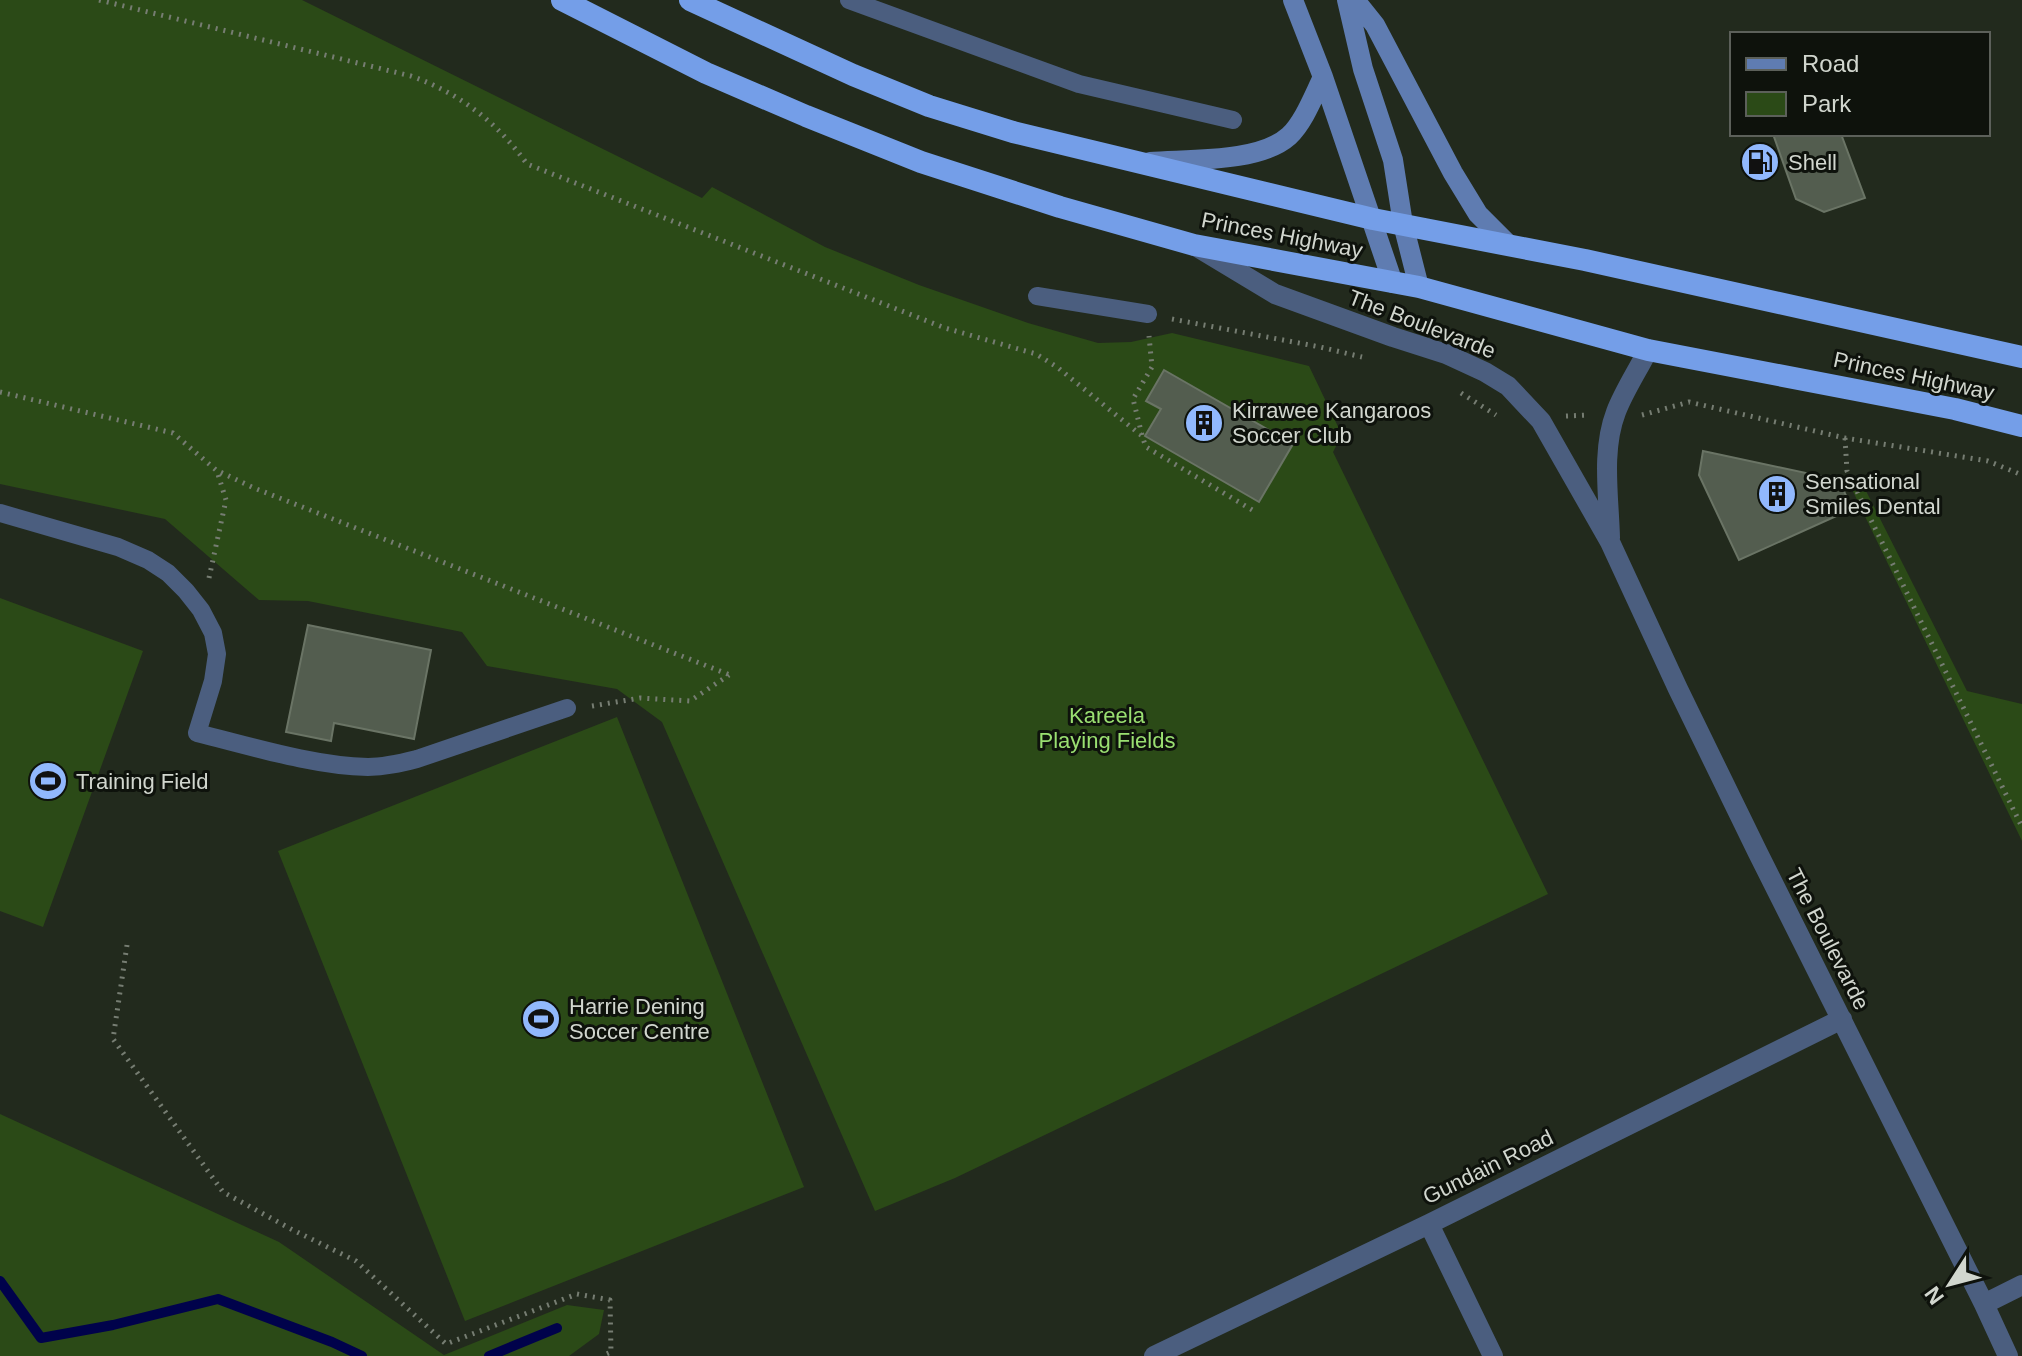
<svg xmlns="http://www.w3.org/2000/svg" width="2022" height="1356" font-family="Arial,sans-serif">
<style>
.green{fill:#2b4a17}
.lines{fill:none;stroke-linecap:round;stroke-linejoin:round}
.stream{stroke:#00024b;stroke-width:10}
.building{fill:#535d4f;stroke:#6a7465;stroke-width:2}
.path{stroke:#767d72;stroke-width:5;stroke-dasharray:2 6;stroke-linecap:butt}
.service{stroke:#4b5e7f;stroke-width:18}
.minor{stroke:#4b5e7f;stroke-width:20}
.secondary{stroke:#5f7cb1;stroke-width:20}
.trunk{stroke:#749ee8;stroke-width:22}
.labels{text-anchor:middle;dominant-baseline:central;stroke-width:6;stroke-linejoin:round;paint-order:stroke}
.poi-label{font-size:22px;fill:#d1d6ce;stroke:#0e120c;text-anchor:start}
.street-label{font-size:22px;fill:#d1d6ce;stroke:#0e120c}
.park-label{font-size:22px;fill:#9adf71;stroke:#0e120c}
</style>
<rect width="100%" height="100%" fill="#222a1d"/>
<!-- green -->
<path class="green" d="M0,0H302L702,198L712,187L825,247L919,285L1028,323L1098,343L1131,342L1172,333L1309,366L1342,435L1333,452L1548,894L955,1178L875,1211L662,722L617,689L487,666L462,632L308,601L259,600L165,519L0,484Z
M1845,475L1860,479L1967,691L2022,704V841Z
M0,598L143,651L43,927L0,911Z
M617,717L804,1187L465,1321L278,851Z
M0,1114L279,1242L444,1355L567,1305L604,1310L599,1334L569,1356H0Z"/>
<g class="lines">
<!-- stream -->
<path class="stream" d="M0,1281L41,1338L113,1325L218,1299L332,1342L362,1356
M489,1356L557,1328"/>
</g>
<!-- building -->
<path class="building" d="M1773,134H1841L1865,198L1824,212L1796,199Z
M1164,370L1293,444L1259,502L1145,436L1161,409L1146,401Z
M1703,451L1839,480L1852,509L1739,560L1699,475Z
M308,625L431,650L414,739L334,723L331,741L286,732Z"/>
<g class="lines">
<!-- path -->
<path class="path" d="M99,0L411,76C459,93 497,122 527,164L945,328L1036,354L1057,367L1142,436L1146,447L1254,511
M1172,319L1320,347L1362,357
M0,392L173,433L216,470L254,488L730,675
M1461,393L1496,415
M1642,415L1689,402L1845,438L1988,461L2022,475
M1566,416L1588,415
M1142,435L1133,399L1152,367L1149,336
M1845,438L1847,471L2022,827
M209,578L226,500L217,471
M592,706L640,698L690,701L729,675
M127,945L113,1039L223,1192L291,1229L356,1261L446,1344L577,1294L610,1300L611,1352L602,1356"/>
<!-- service -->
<path class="service" d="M849,0L1079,84L1233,120
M1037,296L1148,314
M0,513L118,547L148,560L168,573L186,591L201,610L213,633L217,654L213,681L197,733C250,746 314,766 368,767C385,767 401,763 417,759L567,708"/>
<!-- minor -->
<path class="minor" d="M1197,247L1275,294L1393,337L1446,354L1485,372L1508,386L1541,421L1610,542L1678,689L1758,853L1984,1304L2008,1356
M1610,538C1609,497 1601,451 1616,412C1624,391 1638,370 1648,350
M1429,1224L1493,1356
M1984,1304L2022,1285
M1154,1356L1429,1224L1842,1019"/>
<!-- secondary -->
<path class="secondary" d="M1293,0L1323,77L1393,283
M1347,0L1363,69L1393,160L1403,224L1419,287
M1355,0L1375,25L1453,173L1478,214L1510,246
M1150,162C1189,159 1259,163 1289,136C1304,122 1314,95 1323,77"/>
<!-- trunk -->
<path class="trunk" d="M562,0L706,73L806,116L921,162L1060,207L1194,245L1419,287L1648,350L1955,409L2022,426
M690,0L853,75L929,106L1013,132L1373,219L1585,260L2022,357"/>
</g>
<!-- icons -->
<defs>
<symbol id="fuel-disc" viewBox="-11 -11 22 22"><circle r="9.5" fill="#91b8fd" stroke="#0e120c"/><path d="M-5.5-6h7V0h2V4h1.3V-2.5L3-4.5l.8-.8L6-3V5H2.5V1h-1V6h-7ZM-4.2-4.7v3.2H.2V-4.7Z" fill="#111"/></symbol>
<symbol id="building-disc" viewBox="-11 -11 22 22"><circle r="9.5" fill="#91b8fd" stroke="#0e120c"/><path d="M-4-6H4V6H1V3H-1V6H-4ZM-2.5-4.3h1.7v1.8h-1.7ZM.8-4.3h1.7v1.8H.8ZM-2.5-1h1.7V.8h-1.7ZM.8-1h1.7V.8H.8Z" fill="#111"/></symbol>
<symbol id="stadium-disc" viewBox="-11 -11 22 22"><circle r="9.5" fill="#91b8fd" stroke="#0e120c"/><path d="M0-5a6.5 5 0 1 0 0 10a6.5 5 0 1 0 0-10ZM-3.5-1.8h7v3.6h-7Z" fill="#111"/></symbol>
</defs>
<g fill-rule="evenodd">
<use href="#fuel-disc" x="1738" y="140" width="44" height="44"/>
<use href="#building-disc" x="1182" y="401" width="44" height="44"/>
<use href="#building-disc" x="1755" y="472" width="44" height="44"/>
<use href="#stadium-disc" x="26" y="759" width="44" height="44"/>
<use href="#stadium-disc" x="519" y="997" width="44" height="44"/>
</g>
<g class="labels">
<!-- poi labels -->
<g class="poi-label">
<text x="1788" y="162">Shell</text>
<text x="1232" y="410">Kirrawee Kangaroos<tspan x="1232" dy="25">Soccer Club</tspan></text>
<text x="1805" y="481">Sensational<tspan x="1805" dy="25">Smiles Dental</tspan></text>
<text x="76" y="781">Training Field</text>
<text x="569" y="1006">Harrie Dening<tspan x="569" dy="25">Soccer Centre</tspan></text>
</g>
<!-- street labels -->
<g class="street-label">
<text transform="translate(1282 235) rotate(11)">Princes Highway</text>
<text transform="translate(1422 324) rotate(21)">The Boulevarde</text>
<text transform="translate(1914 376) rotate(12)">Princes Highway</text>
<text transform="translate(1828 939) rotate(63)">The Boulevarde</text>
<text transform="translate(1488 1167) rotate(-26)">Gundain Road</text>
</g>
<!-- park labels -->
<g class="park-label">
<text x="1107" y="715">Kareela<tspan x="1107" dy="25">Playing Fields</tspan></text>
</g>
</g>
<!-- legend -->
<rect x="1730" y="32" width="260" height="104" fill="#0e120c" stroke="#5c605a" stroke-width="2"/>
<rect x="1746" y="58" width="40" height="12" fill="#5f7cb1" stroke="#5c605a" stroke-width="2"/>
<text x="1802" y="72" font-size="24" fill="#d1d6ce">Road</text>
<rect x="1746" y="92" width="40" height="24" fill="#2b4a17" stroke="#5c605a" stroke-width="2"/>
<text x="1802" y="112" font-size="24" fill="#d1d6ce">Park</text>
<!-- north arrow -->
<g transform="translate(1950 1284) rotate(234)" stroke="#0e120c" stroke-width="6" paint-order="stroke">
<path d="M0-6L14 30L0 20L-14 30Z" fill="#d1d6ce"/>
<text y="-12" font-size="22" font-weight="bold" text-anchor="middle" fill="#d1d6ce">N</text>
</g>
</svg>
